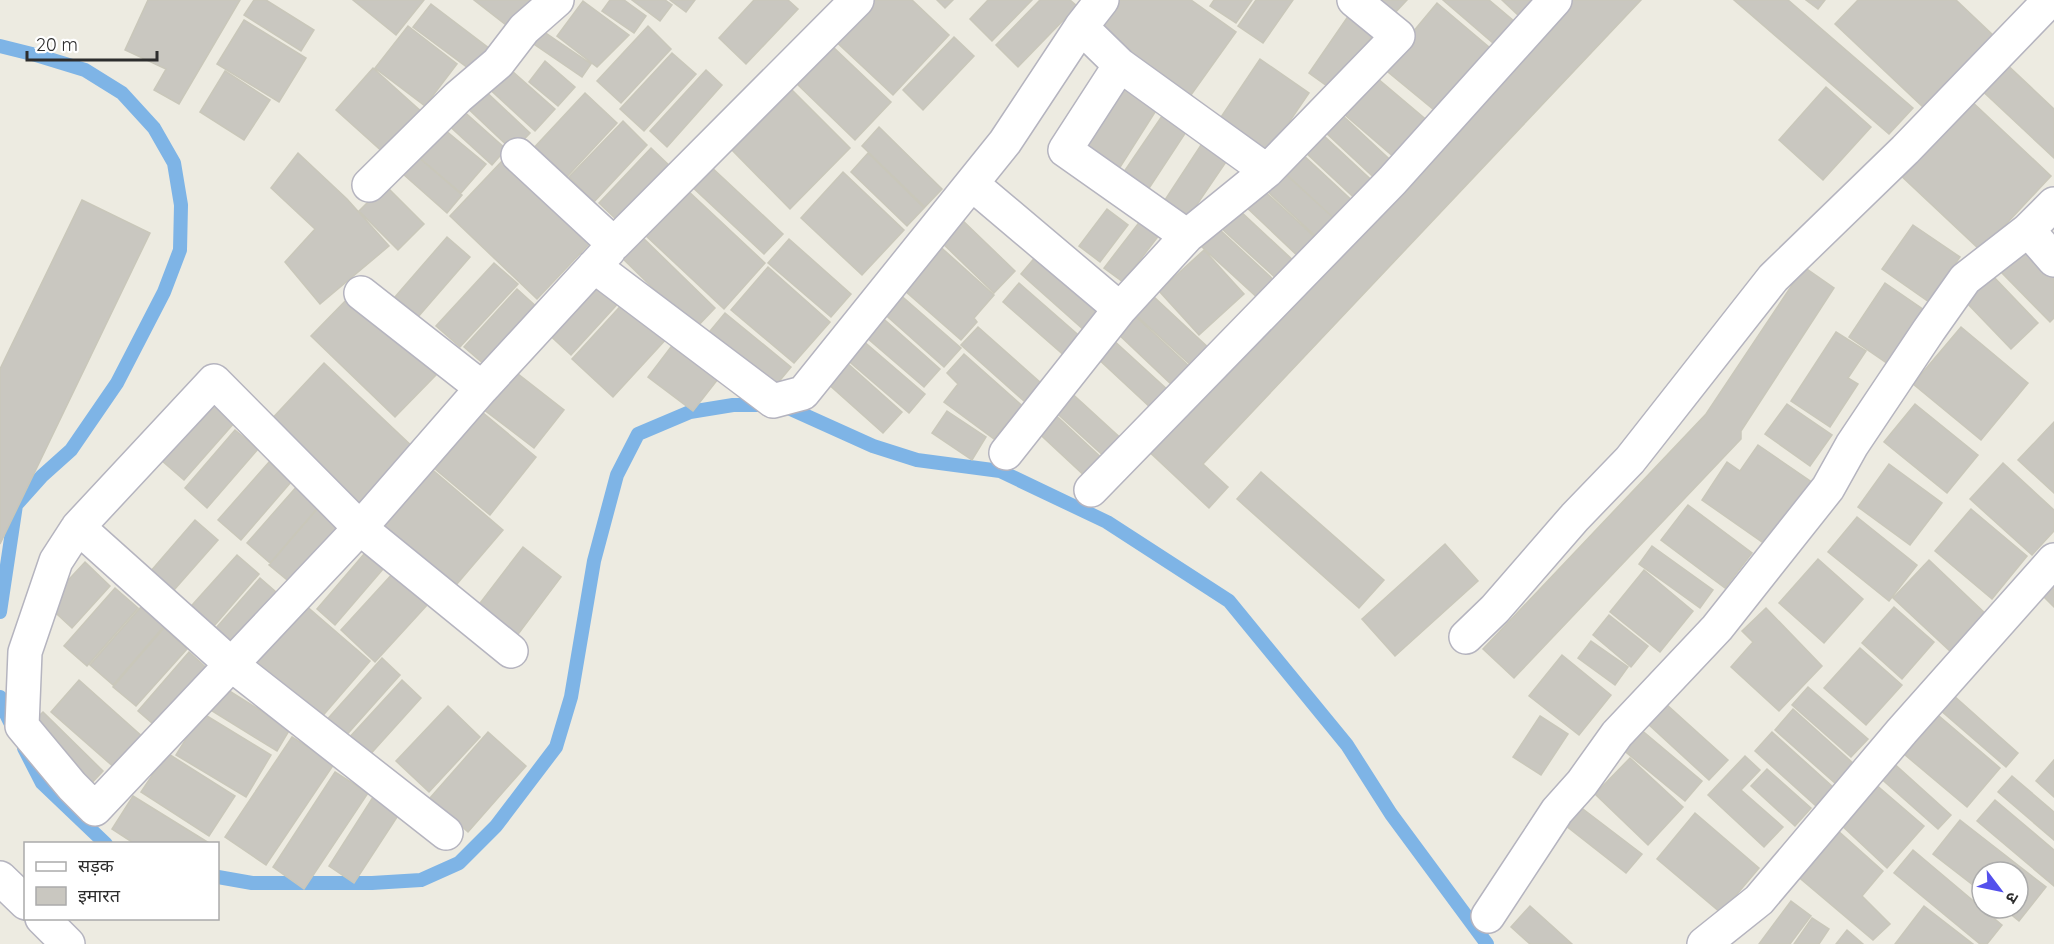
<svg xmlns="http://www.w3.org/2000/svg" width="2054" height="944" font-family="Quicksand,'Noto Sans Devanagari',sans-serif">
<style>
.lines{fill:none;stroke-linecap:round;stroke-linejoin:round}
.stream{stroke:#7eb4e6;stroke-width:14}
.building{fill:#c9c7c0;stroke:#c9c7ba;stroke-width:1.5}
.minor-casing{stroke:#b5b4bf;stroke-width:36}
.minor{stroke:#fff;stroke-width:33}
</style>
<rect width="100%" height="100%" fill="#edebe1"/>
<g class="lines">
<!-- stream -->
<path class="stream" d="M0,46L36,55L85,70L122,93L154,128L174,163L181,205L180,250L164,292L117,383L71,450L42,476L16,505L0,612
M0,697L2,706L13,728
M24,748L42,783L106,844
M218,877L252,883H372L421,880L459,863L496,826L556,747L571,697L594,561L617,475L638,434L690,412L733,405H782L873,446L917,460L1000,471L1107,522L1229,601L1347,745L1391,814L1487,944"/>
</g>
<!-- building -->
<path class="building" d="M148,0H240L179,104L154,90L166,69L125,50Z
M254,0H266L314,30L301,51L244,15Z
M353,0H424L396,35Z
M474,0H539L515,32Z
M610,0H624L646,16L634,33L602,11Z
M632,0H665L672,5L660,21Z
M670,0H695L686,12Z
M754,0H788L798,9L746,64L719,38Z
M865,0H912L949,35L893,95L831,37Z
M937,0H953L945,8Z
M988,0H1032L992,41L970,19Z
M1040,0H1070L1077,6L1018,67L996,45Z
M1118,0H1191L1236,32L1191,95L1098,29Z
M1214,0H1252L1236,23L1210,6Z
M1256,0H1293L1263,43L1238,26Z
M1377,0H1407L1393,15Z
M1443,0H1489L1520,26L1501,50Z
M1502,0H1536L1520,17Z
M1565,0H1641L1203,464L1228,487L1209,508L1143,446Z
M1734,0H1788L1913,108L1889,134Z
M1806,0H1825L1818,9Z
M1858,0H1956L1994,36L1925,109L1835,24Z
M583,1L629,35L597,67L557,36Z
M1437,3L1502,58L1445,119L1383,68Z
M431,4L490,49L472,71L413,27Z
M1351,12L1376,30L1334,91L1309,73Z
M244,20L306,58L279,102L217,64Z
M408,26L457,64L425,106L375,68Z
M648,26L671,49L621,103L597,81Z
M537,27L591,64L582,77L528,40Z
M954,37L974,56L923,110L903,90Z
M831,45L891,102L855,140L795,82Z
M672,53L696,74L644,131L620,109Z
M1260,59L1309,93L1268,153L1219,120Z
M2001,59L2054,109V158L1976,85Z
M545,61L575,87L558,106L529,82Z
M504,64L555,109L535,131L485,85Z
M373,68L423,113L386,155L336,110Z
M706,70L722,85L667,147L650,131Z
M225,71L270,100L244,140L200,112Z
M1377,78L1435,127L1403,165L1345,115Z
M479,85L530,133L513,151L462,103Z
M787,85L850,148L790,209L727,145Z
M1118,85L1157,109L1117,172L1079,149Z
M1826,87L1871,127L1823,180L1779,140Z
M585,93L617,123L562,182L530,152Z
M1968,98L2051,176L1981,251L1897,172Z
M460,108L506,149L492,165L446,123Z
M1341,114L1399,168L1383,186L1325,132Z
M1162,116L1186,132L1142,199L1117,182Z
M623,121L647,145L594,202L569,177Z
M879,127L942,189L925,207L862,146Z
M445,130L486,164L461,193L421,159Z
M1322,134L1380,188L1363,206L1305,152Z
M1203,142L1228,159L1183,225L1159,209Z
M651,148L673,169L621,224L599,203Z
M1300,152L1358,206L1341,225L1283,171Z
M298,153L347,199L389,246L320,304L285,262L315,229L271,188Z
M868,153L924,208L907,226L851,172Z
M418,157L462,195L447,213L403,174Z
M502,161L589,244L537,299L450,216Z
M708,164L783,234L764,254L689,184Z
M1282,171L1340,224L1323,243L1265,189Z
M843,172L904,230L862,275L801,218Z
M385,185L424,224L398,250L359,211Z
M1260,187L1319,241L1302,260L1244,205Z
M686,189L765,263L724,309L644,234Z
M82,200L150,233L0,544V369Z
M1107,209L1128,225L1100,262L1079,246Z
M1238,209L1296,263L1279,281L1221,228Z
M959,217L1015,271L994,293L938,239Z
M1141,220L1160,234L1123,282L1104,268Z
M1913,225L1960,257L1929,302L1882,269Z
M1219,229L1277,283L1261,301L1202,247Z
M638,233L715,308L695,329L618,254Z
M447,237L470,257L418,317L395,297Z
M789,239L851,294L831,317L768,263Z
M935,242L994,295L974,318L977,322L961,340L897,284Z
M2027,244L2054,271V318L2050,322L2000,271Z
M1204,250L1244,294L1199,335L1159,291Z
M1037,255L1101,312L1085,331L1021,274Z
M494,263L518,284L460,347L436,326Z
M768,267L830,322L794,363L731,310Z
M1804,267L1834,288L1741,431V439L1514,678L1483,649L1706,414Z
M596,274L623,298L571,355L544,330Z
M1991,274L2038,323L2011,349L1964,300Z
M1019,283L1083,339L1067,358L1003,302Z
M1885,283L1927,312L1891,366L1849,337Z
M517,289L538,308L486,366L464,347Z
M897,292L961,348L944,367L881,311Z
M352,294L436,375L395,417L311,336Z
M1153,296L1211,350L1195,369L1136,315Z
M626,300L668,337L613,397L572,359Z
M725,313L791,367L772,390L706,336Z
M877,313L940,369L924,387L860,332Z
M1133,314L1191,368L1174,387L1116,332Z
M978,327L1041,383L1024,401L961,345Z
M1961,327L2028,383L1981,440L1913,384Z
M1836,332L1866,351L1848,378L1858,384L1830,427L1791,401Z
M1111,338L1169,391L1153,410L1095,356Z
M677,339L722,374L693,411L648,377Z
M861,339L925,394L909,413L845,358Z
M964,354L1027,410L1011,429L1006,424L994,439L944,402L958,384L947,373Z
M846,362L902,412L883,433L827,383Z
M324,363L415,449L358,508L268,423Z
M513,370L564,410L534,448L483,409Z
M1066,388L1125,442L1108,460L1050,407Z
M213,402L235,422L184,480L161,460Z
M1787,404L1832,435L1810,466L1765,434Z
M1915,404L1978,455L1947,493L1884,442Z
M1048,408L1106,462L1089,480L1031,426Z
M947,411L986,437L972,460L932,433Z
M482,412L536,457L490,515L435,469Z
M2054,422V493L2018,460Z
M235,430L258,449L207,508L185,488Z
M1758,445L1816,485L1772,549L1702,500L1727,462L1740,471Z
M269,462L291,482L241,540L218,520Z
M2003,463L2054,510V531L2032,555L1970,499Z
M1889,464L1942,503L1910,545L1858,507Z
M428,466L503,530L451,591L376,527Z
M1261,472L1384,580L1359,608L1237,499Z
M298,485L320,505L270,563L247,543Z
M1688,505L1752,553L1725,588L1661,540Z
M320,506L342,526L292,584L269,565Z
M1971,509L2027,556L1992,599L1935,551Z
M1857,517L1917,565L1889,601L1828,552Z
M195,520L218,540L167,598L144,579Z
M1445,544L1478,581L1395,656L1362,619Z
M1652,546L1713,590L1700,608L1639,564Z
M523,547L561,577L516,637L477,607Z
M364,554L383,569L335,625L317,609Z
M237,555L259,574L208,633L185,613Z
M1818,559L1863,599L1824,643L1779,603Z
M1929,560L1988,616L1952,653L1893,598Z
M85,562L110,586L72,628L46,604Z
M1644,570L1693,611L1660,652L1610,612Z
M394,572L428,604L375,662L341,630Z
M260,578L283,598L232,656L209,636Z
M2054,585V607L2043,596Z
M115,588L138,608L87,666L64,646Z
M304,604L370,661L320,719L254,663Z
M141,607L164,626L113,685L90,665Z
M1894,607L1934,642L1902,679L1862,643Z
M1766,608L1822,666L1779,711L1731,667L1753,642L1742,631Z
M1609,615L1648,646L1631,667L1593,635Z
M164,628L187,649L136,706L113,687Z
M1591,641L1628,667L1615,685L1578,658Z
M1860,648L1902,685L1866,725L1824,688Z
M189,652L211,672L160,730L138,711Z
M1562,655L1611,695L1579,735L1529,696Z
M382,658L400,675L343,739L324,723Z
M79,680L144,738L116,769L51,712Z
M402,680L421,698L367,758L347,740Z
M223,687L290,729L277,751L209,709Z
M1808,687L1868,739L1851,757L1792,705Z
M1953,695L2018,753L2006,767L1940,710Z
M1666,704L1728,760L1709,780L1648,724Z
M448,706L480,737L429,792L396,761Z
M1793,709L1854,764L1836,784L1775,730Z
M1932,710L2000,768L1967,807L1898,749Z
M43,712L103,771L89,786L29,725Z
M202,713L271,755L246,797L176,755Z
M1540,716L1568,734L1541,775L1513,757Z
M1639,728L1702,781L1685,801L1622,749Z
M488,732L526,766L468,832L430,798Z
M1772,732L1833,787L1816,806L1755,751Z
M292,737L334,764L266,865L225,837Z
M167,753L235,796L209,836L141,792Z
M1745,756L1760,770L1741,790L1783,827L1764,847L1708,795Z
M1630,758L1683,807L1648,845L1595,794Z
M1890,760L1951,815L1938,829L1878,776Z
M2054,760V797L2036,781Z
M1767,769L1811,808L1795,826L1751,786Z
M335,772L368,793L304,889L273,867Z
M2012,776L2054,812V840L1998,792Z
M1874,783L1924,826L1887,868L1839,823Z
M375,794L401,811L354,883L329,866Z
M133,796L209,843V844H135L112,829Z
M1995,800L2054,850V886L1977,821Z
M1579,806L1642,854L1626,873L1565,825Z
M1695,813L1759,868L1721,913L1657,859Z
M1960,820L2046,887L2019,921L2003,908H2018V872H1982V892L1933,854Z
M1836,829L1883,871L1862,896L1890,924L1873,940L1796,875Z
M1913,850L2002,925L1987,944H1980L1894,873Z
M1791,901L1811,916L1790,944H1759Z
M1530,906L1572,944H1530L1511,927Z
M1924,906L1973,944H1895Z
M1812,918L1829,929L1819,944H1794Z
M1847,930L1863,944H1836Z"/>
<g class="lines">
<defs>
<path id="minor" d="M1102,0L1081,27L1120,65L1267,171
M1120,65L1065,150L1187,236
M518,155L614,244L857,0
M972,184L1120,309
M369,185L458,97L498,63L524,29L557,0
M2028,230L2054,260
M594,266L773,401L803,393L1005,142L1081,27
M361,293L482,388L609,250
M482,388L360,528L95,809L72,786L22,726L25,652L56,561L78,527L214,381L360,528L511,651
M1006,453L1120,309L1187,236L1267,171L1398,36L1354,0
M1091,490L1392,181L1555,0
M78,527L232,665L446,833
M1466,637L1495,609L1575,517L1630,460L1773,278L1905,150L2050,0
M0,878L26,903
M1488,916L1557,811L1582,783L1617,734L1717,628L1828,488L1852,445L1929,330L1965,279L2028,230L2054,204
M42,918L68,944
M1704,944L1759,900L1902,731L2054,560"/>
</defs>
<!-- minor casing -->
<use href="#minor" class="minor-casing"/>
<!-- minor -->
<use href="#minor" class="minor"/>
</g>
<!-- legend -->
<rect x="24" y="842" width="195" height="78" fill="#ffffff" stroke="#ababab" stroke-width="1.5"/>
<rect x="36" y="862" width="30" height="9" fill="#ffffff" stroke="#ababab" stroke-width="1.5"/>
<text x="78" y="872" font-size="18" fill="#2d2d2d">सड़क</text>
<rect x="36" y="887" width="30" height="18" fill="#c9c7c0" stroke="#ababab" stroke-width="1.5"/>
<text x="78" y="902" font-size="18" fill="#2d2d2d">इमारत</text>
<!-- north arrow -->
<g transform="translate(2000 890) rotate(122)"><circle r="28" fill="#ffffff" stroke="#ababab" stroke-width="1.5"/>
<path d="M0-4.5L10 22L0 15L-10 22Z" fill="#5450ec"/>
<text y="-9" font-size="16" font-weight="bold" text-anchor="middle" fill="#2d2d2d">उ</text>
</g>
<!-- scale -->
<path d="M27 51v9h130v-9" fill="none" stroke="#2d2d2d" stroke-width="3"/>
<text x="36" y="51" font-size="18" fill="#2d2d2d" stroke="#ffffff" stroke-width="4.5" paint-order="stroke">20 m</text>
</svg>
